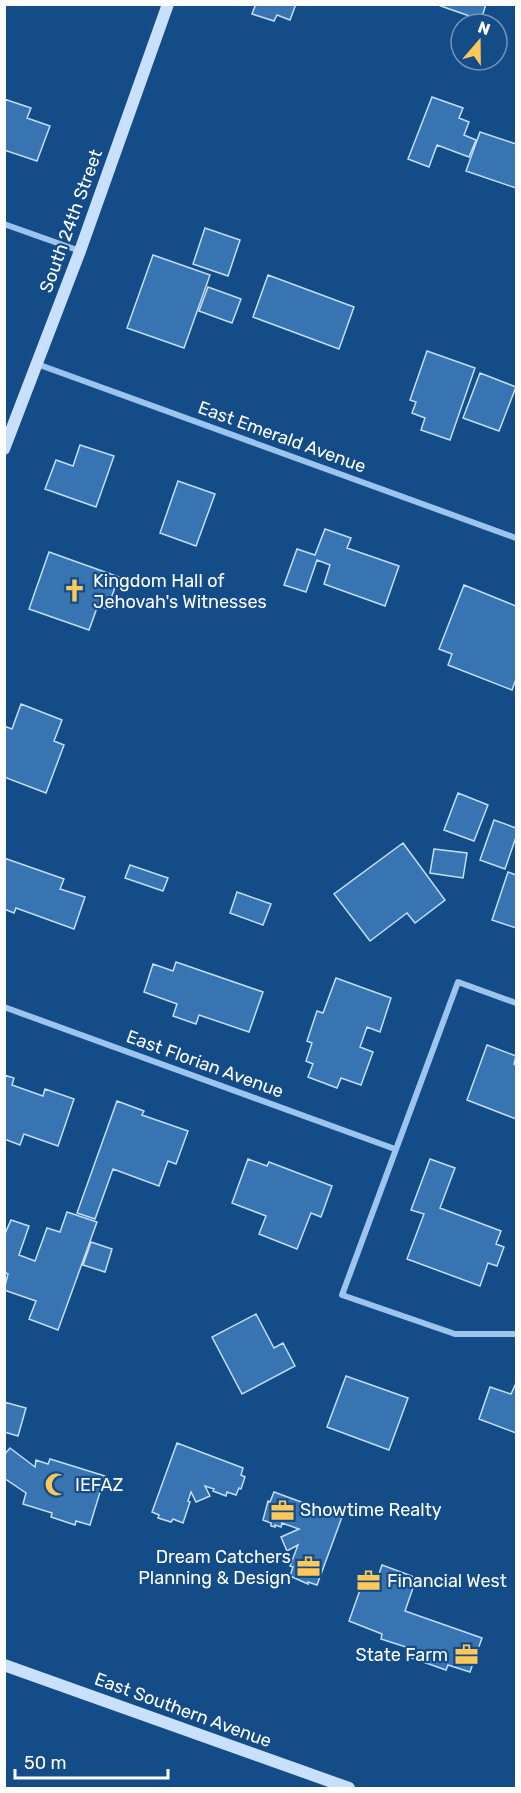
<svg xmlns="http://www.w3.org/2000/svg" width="521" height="1793" font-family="Rubik,sans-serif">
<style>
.building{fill:#3874b1;stroke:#c1defb;stroke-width:1.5}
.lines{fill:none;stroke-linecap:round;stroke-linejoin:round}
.street{stroke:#9bc5ef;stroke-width:6}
.secondary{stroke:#c8e0fb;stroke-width:12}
.labels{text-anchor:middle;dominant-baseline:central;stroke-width:4.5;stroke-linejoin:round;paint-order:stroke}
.street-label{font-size:18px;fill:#fff;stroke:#144c88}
.poi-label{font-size:18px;fill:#fff;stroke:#144c88;text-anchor:start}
</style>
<rect width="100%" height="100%" fill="#144c88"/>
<!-- building -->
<path class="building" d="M252,4H296L290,20L277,15L274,21L252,14L255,6Z
M435,4H486L481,20Z
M432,97L463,108L459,118L469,122L464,135L476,140L469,157L437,145L429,167L408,159Z
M4,99L31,108L27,118L50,126L37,161L4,150Z
M480,132L516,144V188L466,171Z
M205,228L240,240L228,276L193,264Z
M153,255L210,275L184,348L127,328Z
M268,275L354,307L339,349L253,317Z
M208,287L241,299L232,323L199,311Z
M427,351L475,368L450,440L421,430L425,418L412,413L416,402L410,400Z
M480,373L516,387L499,431L463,418Z
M80,445L114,456L96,507L45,489L56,460L73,466Z
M178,481L215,494L196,546L160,533Z
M325,529L351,538L347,548L399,566L385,606L324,584L330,565L317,560L306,592L284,585L297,549L315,555Z
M49,552L119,577L107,609L98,605L89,630L29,609Z
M464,585L516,606V679L512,690L448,665L452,654L439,649Z
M21,704L62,720L54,741L64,745L46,793L4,777V726L12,729Z
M458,793L488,805L474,841L444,830Z
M494,820L516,828V837L505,869L480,860Z
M403,843L445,900L415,923L407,913L370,941L334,894Z
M434,849L467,853L463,878L430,873Z
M4,858L64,879L60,889L85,897L74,929L16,908L14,913L4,909Z
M130,865L168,878L163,891L125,878Z
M508,872L516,875V928L492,920Z
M237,892L271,904L263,925L230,913Z
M176,962L263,992L249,1032L199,1015L196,1024L173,1016L177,1004L144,992L153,964L173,971Z
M336,978L391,998L380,1032L367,1027L360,1047L373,1052L361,1085L341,1078L337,1088L308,1077L313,1064L306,1061L312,1043L307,1041L317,1011L323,1013Z
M487,1045L516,1056L514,1064L516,1065V1119L467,1100Z
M4,1075L14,1078L12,1085L43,1096L45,1089L74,1099L58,1146L24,1134L20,1145L4,1139Z
M117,1101L144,1111L142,1115L188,1131L176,1164L168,1161L159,1186L113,1169L95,1219L77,1213Z
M248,1159L267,1166L269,1162L332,1186L321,1217L311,1213L297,1249L259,1234L266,1216L232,1203Z
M430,1159L455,1168L440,1208L501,1231L496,1244L504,1247L497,1266L488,1263L480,1286L407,1259L424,1214L411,1210Z
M67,1212L97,1222L58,1330L29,1319L36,1301L4,1290L8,1274L4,1272V1236L11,1220L29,1226L19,1255L35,1261L47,1228L60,1232Z
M91,1242L112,1249L105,1272L83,1265Z
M256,1314L274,1348L283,1343L295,1366L242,1394L212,1337Z
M346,1376L408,1398L389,1450L327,1427Z
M516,1383V1433L479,1419L490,1387L511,1394Z
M4,1402L26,1408L18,1436L4,1432Z
M177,1443L243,1468L241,1475L245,1477L241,1489L239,1488L236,1495L227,1492L226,1496L213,1491L214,1489L205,1486L210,1496L196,1502L191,1492L188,1501L190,1502L183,1523L173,1519L171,1522L158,1518L159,1515L152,1512Z
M10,1448L35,1467L36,1460L48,1464L50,1459L105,1476L90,1525L76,1521L75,1525L51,1517L52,1513L23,1504L26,1493L4,1478V1455Z
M274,1492L342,1517L317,1585L308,1582V1584L290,1576L293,1567L290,1566L298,1545L287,1551L281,1537L299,1529L282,1523L281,1527L275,1525V1527L271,1526V1523L263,1520L268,1501L270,1502Z
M382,1565L412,1576L415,1582L405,1611L482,1638L470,1672L448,1665L446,1670L406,1656L409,1648L381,1639L382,1634L349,1621L366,1573L378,1577Z"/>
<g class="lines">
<!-- street -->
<path class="street" d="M4,224L80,251
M37,364L516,538
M516,1003L458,982L342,1295L455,1334H516
M4,1007L395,1149"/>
<!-- secondary -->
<path class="secondary" d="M4,449L80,251L168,4
M4,1665L349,1788"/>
</g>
<!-- icons -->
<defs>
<symbol id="church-bare" viewBox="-9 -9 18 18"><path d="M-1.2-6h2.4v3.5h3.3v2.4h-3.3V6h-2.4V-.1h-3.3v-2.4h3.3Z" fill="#ffc859" stroke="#144c88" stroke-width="2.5" paint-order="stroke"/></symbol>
<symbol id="mosque-bare" viewBox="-9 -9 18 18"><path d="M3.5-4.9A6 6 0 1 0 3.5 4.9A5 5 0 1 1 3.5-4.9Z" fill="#ffc859" stroke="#144c88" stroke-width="2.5" paint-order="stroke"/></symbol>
<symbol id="office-bare" viewBox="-9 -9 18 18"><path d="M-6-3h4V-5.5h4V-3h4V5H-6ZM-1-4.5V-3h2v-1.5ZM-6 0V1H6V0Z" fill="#ffc859" stroke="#144c88" stroke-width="2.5" paint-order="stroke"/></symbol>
</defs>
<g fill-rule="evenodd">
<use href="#church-bare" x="58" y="574" width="33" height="33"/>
<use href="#mosque-bare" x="40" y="1468" width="33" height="33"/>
<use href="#office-bare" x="266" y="1494" width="33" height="33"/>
<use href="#office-bare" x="292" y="1550" width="33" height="33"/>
<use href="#office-bare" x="352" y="1564" width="33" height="33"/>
<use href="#office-bare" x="450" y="1638" width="33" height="33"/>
</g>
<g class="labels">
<!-- street labels -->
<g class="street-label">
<text transform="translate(71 221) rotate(-70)">South 24th Street</text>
<text transform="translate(282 437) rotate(20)">East Emerald Avenue</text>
<text transform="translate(205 1064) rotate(20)">East Florian Avenue</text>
<text transform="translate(183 1710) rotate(20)">East Southern Avenue</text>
</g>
<!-- poi labels -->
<g class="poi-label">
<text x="93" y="581">Kingdom Hall of<tspan x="93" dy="21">Jehovah's Witnesses</tspan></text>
<text x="75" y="1485">IEFAZ</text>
<text x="300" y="1510">Showtime Realty</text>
<text x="291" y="1557" text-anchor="end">Dream Catchers<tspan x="291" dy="21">Planning &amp; Design</tspan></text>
<text x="387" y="1581">Financial West</text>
<text x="448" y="1655" text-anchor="end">State Farm</text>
</g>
</g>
<!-- border -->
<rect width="521" height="1793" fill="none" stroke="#ffffff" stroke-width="12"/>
<!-- north arrow -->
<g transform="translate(479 42) rotate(20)"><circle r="28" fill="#144c88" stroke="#7294b8" stroke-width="1.5"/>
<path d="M0-4.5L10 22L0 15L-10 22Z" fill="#ffc859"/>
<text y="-9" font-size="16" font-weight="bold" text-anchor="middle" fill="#ffffff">N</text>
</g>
<!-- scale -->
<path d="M15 1769v9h153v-9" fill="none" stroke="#ffffff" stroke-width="3"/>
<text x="24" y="1769" font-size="18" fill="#ffffff" stroke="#144c88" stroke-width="4.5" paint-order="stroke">50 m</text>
</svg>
